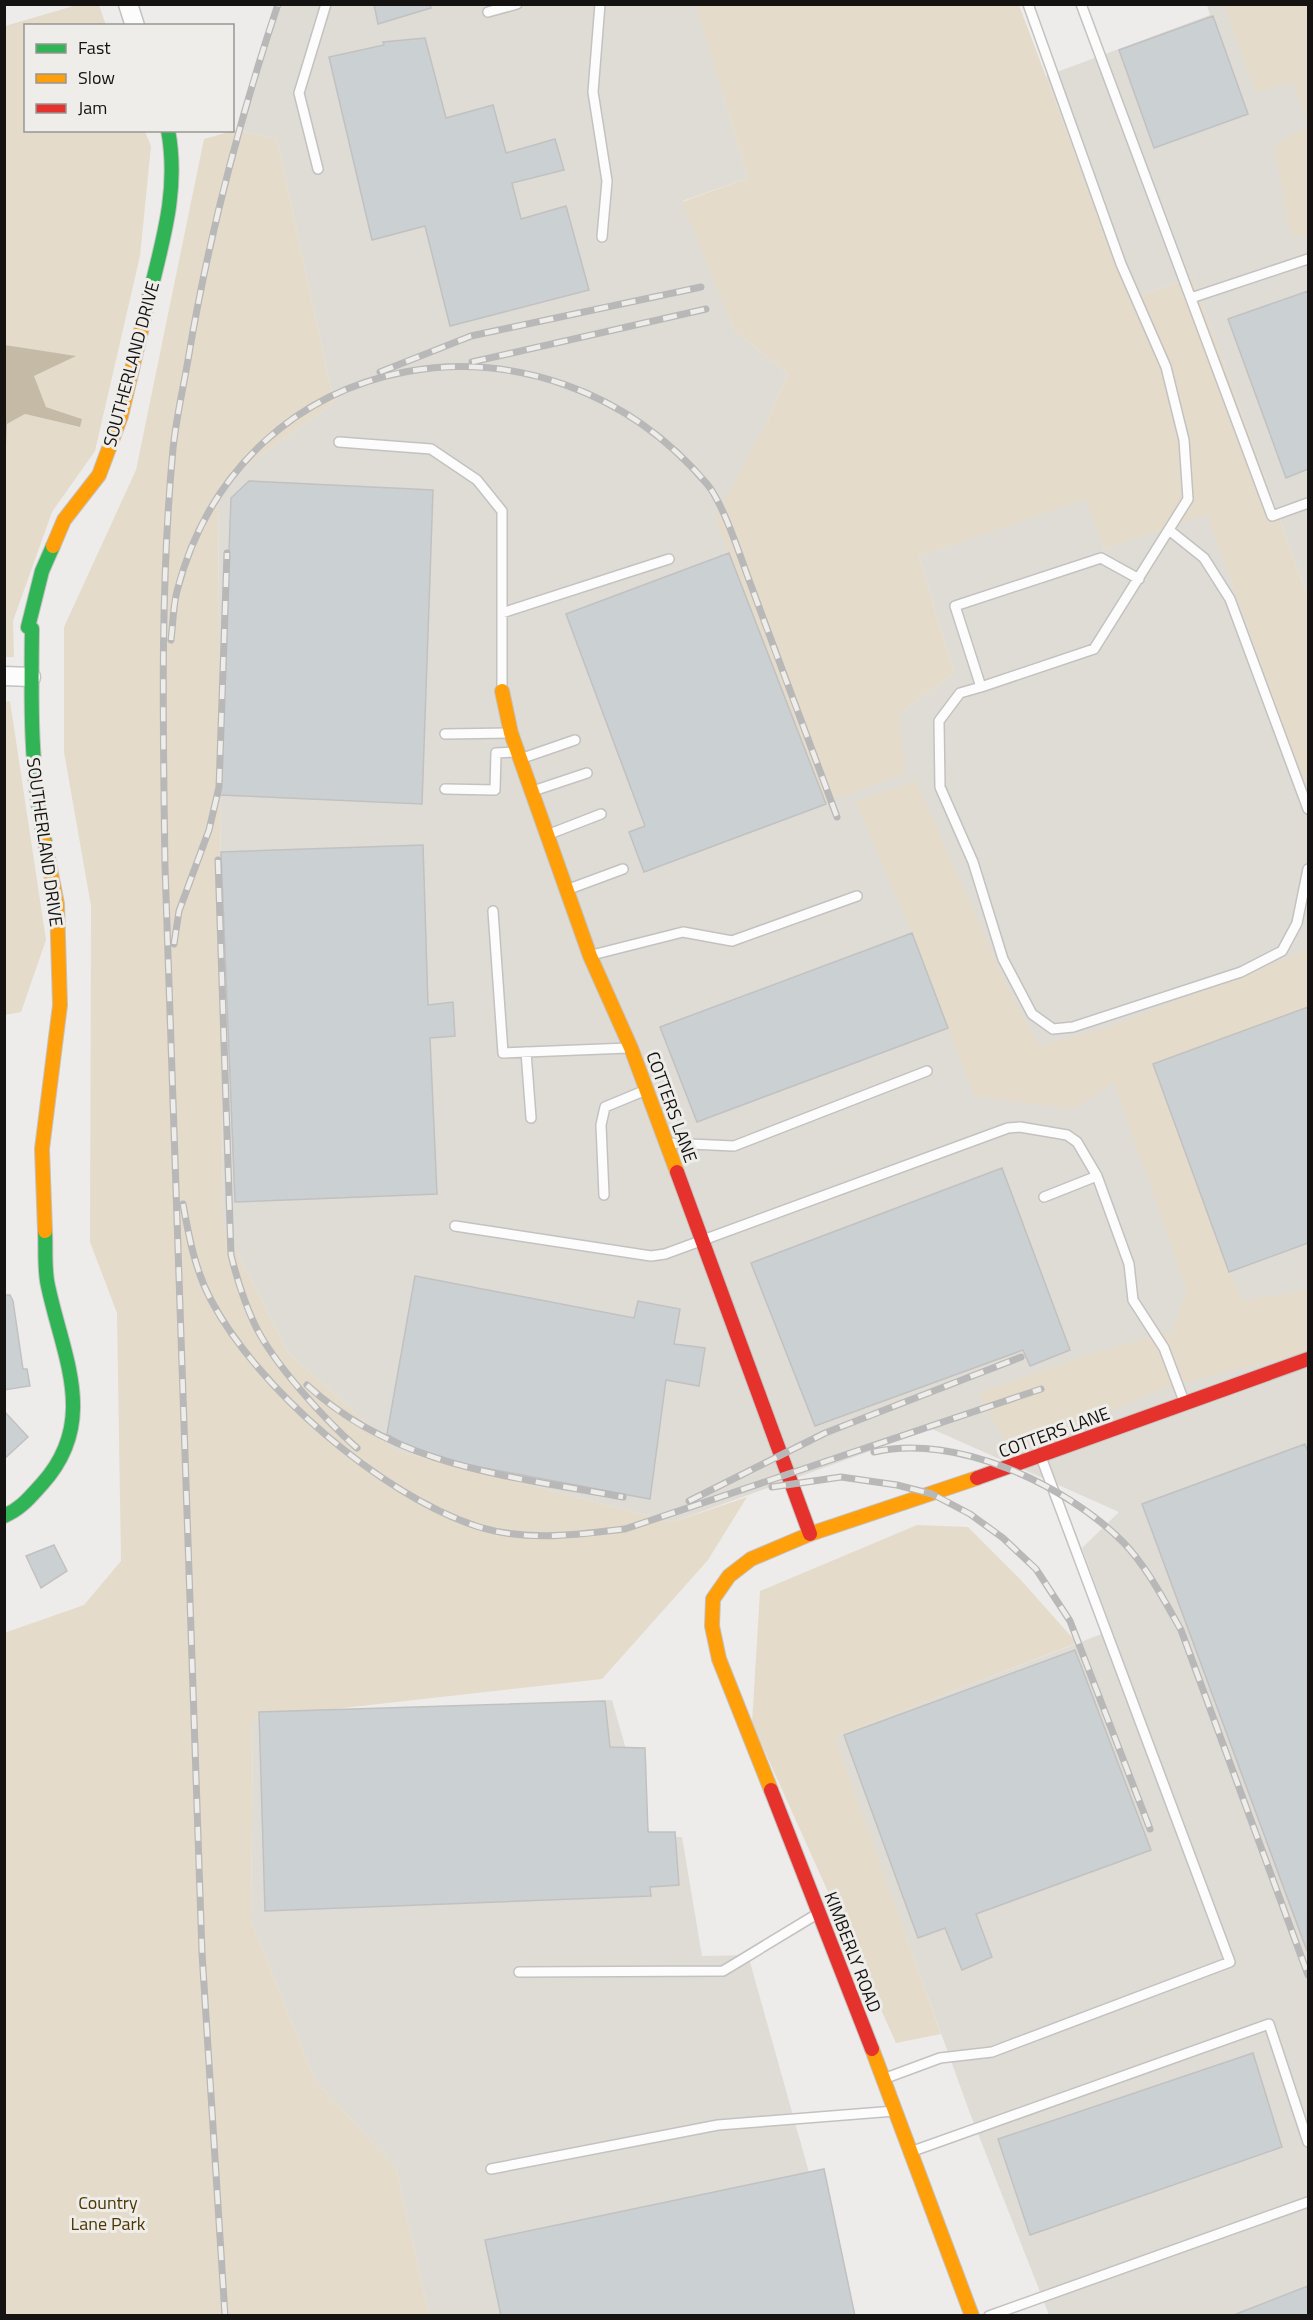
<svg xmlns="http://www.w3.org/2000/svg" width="1313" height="2320" font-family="'Titillium Web',sans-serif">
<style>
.built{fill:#dfdcd6}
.green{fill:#e4dbca}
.water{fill:#c4baa5}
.building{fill:#cbd0d3;stroke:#c1c1c1;stroke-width:1.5}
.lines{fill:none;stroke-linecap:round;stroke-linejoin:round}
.lane-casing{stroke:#c4c2c1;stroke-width:12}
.street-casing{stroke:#c4c2c1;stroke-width:21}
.fast-casing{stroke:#c4c2c1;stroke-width:16}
.slow-casing{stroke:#c4c2c1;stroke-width:16}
.jam-casing{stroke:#c4c2c1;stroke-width:16}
.lane{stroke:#fcfcfc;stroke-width:9}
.street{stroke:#fcfcfc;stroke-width:18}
.fast{stroke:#30b455;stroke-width:14}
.slow{stroke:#ff9f0a;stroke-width:14}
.jam{stroke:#e5322d;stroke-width:14}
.rail-casing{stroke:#b9b8b8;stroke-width:7}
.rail{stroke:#efede9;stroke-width:4.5;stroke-dasharray:14;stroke-linecap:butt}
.labels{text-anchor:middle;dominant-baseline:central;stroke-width:6;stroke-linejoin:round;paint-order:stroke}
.street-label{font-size:18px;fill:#141312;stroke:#efede9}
.park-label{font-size:18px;fill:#4c3700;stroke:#efede9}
</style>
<rect width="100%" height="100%" fill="#eeecea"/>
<!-- built -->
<path class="built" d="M696,4L748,178L683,201L734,330L788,374L767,422L899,714L954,673L919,556L1087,498L1104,549L1207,513L1308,795V2315H1049L968,2108L834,1737L1112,1630L1082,1548L1119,1512L932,1429L673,1522L397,1451L287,1351L223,1224L218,486L334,403L277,139L236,130L280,5Z
M1207,5H1308V598L1193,277L1130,299L1046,76L1210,15Z
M612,1700L651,1837H682L702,1956L748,1955L849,2315H429L396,2168L315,2080L251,1920L253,1718Z"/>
<!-- green -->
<path class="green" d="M77,5H99L106,25L26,26V130L145,131L151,146L140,256L95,451L52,512L13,621L14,657H5L4,467L7,424L25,414L79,427L82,419L46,407L33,376L74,356L5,345V26Z
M696,5H1019L1130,299L1193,277L1308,598V795L1207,514L1104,549L1086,499L919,556L954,673L899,714L906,773L825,803L715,517L767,422L788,374L734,330L682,202L748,178Z
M1224,5H1308V124L1293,81L1256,93Z
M1308,126V235L1291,237L1274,145Z
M236,130L277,139L334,403L218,486L223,1224L287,1351L397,1451L673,1522L747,1497L708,1560L602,1679L253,1718L251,1920L315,2080L396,2168L429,2315H5L4,1633L84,1605L121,1561L117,1313L90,1242L91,906L64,752V627L136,470L204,139Z
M10,701L46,940L21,1012L5,1015L4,702Z
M916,781L1012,997L1040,1046L1106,1028L1308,950V1007L1153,1064L1229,1272L1244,1301L1308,1289V1351L1161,1389L1011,1453L979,1393L1075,1359L1172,1331L1187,1291L1114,1082L1074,1109L974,1096L912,933L855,801Z
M917,1525L968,1527L1019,1578L1077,1643L835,1737L941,2034L896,2043L752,1723L760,1591Z"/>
<!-- water -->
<path class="water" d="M5,345L76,356L34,376L46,407L82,419L80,427L25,414L7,424L5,467Z"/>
<!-- building -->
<path class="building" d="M374,4H430L431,8L378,24Z
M1213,16L1248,114L1154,148L1119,50Z
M425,38L446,118L493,105L506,153L555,139L564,170L512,183L521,219L566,206L589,290L450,326L425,226L372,240L329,57L384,45L383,42Z
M1308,291V469L1286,478L1228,319Z
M249,481L433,490L422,804L220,795L231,498Z
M729,553L826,804L644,872L629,832L645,826L566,614Z
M423,845L428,1005L453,1002L455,1036L430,1038L437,1194L235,1202L221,852Z
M912,933L948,1028L697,1122L660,1027Z
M1308,1007V1243L1229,1272L1153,1064Z
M1002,1168L1070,1350L1030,1366L1023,1350L815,1426L751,1263Z
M415,1276L634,1318L638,1301L680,1309L674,1344L705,1348L699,1386L666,1380L650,1499L453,1462L417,1451L387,1434Z
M4,1295H10L13,1301L23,1369H27L30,1386L4,1390Z
M4,1411L28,1437L4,1459Z
M1305,1444L1308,1452L1307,1951L1142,1504Z
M54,1545L67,1571L41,1588L26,1556Z
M1075,1650L1151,1850L976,1914L992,1957L962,1970L945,1928L918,1938L844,1735Z
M605,1701L610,1747L645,1748L648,1832H675L679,1885L650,1887L651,1896L265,1911L259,1712Z
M1253,2053L1282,2147L1030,2235L998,2139Z
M824,2169L855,2316H501L485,2240Z
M1308,2286V2316H1236V2314Z"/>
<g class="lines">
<defs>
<path id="lane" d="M600,4L593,92L607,181L602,237
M1028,4L1121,264L1166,367L1184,440L1188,499L1094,649L981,687L955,606L1101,558L1139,579
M1081,4L1272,516L1308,503
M488,12L517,4
M318,169L299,93L326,4
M1191,298L1308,259
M339,442L431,449L477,480L502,511V689
M1169,530L1204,558L1230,599L1308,809
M502,613L669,559
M981,687L960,693L939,721L940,787L973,862L1003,959L1032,1014L1053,1029L1073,1027L1241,972L1282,951L1297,923L1308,869
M445,734L511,733
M520,759L575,740
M445,789L495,790L496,753L515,752
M533,791L587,773
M547,835L601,814
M569,889L623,869
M493,911L503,1053L628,1048
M592,955L683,932L732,941L857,896
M526,1052L531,1118
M668,1143L734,1146L927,1071
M604,1195L601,1125L605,1107L646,1090
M1044,1197L1097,1176
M455,1226L651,1256L665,1254L1008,1128L1020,1127L1067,1135L1077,1142L1097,1176L1129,1264L1133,1300L1164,1348L1185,1404
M519,1972L723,1971L817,1914
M886,2078L940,2058L992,2052L1230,1962L1041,1457
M913,2151L1269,2024L1308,2142
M491,2169L718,2125L895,2111
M989,2316L1308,2202"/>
<path id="street" d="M128,4L135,26
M4,676L31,677"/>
<path id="fast" d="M146,310C160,248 180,194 168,130
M45,843C30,772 31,701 32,629L28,627L42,571L53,546
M4,1516C21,1509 30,1497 42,1484C99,1421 63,1357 48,1286C44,1269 46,1249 45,1231"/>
<path id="slow" d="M53,546L64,520L99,475L121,416L146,310
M502,691L511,733L590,956L631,1048L677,1172
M45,843L57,904L60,1005L42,1149L45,1231
M771,1790L719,1659L712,1626L713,1599L729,1576L751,1559L810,1534L977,1478
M872,2049L972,2316"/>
<path id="jam" d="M677,1172L810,1534
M977,1478L1308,1359
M771,1790L872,2049"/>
</defs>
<!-- lane casing -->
<use href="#lane" class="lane-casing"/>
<!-- street casing -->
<use href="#street" class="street-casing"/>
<!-- fast casing -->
<use href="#fast" class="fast-casing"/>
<!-- slow casing -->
<use href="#slow" class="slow-casing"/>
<!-- jam casing -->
<use href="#jam" class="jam-casing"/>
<!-- lane -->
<use href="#lane" class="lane"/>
<!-- street -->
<use href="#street" class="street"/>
<!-- fast -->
<use href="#fast" class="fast"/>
<!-- slow -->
<use href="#slow" class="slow"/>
<!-- jam -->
<use href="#jam" class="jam"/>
<defs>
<path id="rail" d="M472,362L706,309
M380,372L471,336L701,287
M171,640C173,624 173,607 177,591C242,340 546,293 707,484C724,504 742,562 752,588C780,665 809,741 837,817
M218,860L231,1255C237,1279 244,1302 255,1325C273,1363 325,1420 357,1448
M174,944L179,911L209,830L219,787L227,553
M183,1204C189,1237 195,1270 211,1300C258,1389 380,1494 476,1526C525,1542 575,1535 625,1529L1041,1389
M307,1385C396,1467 509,1476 623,1497
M874,1452C956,1433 1066,1485 1123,1542C1147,1567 1164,1600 1181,1630L1308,1975
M772,1487L841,1477L897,1485L932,1494L970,1514L1003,1538L1036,1569L1070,1621L1150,1829
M689,1501L825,1433L1021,1357
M225,2316L202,1953L165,866C163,727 160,587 173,449C176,419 183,389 188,360C208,239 239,121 278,4"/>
</defs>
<!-- rail casing -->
<use href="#rail" class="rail-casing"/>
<!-- rail -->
<use href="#rail" class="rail"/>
</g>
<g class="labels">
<!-- street labels -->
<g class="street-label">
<text transform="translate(131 364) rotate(-75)">SOUTHERLAND DRIVE</text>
<text transform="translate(45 842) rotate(82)">SOUTHERLAND DRIVE</text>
<text transform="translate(672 1107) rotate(70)">COTTERS LANE</text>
<text transform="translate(1054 1432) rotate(-20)">COTTERS LANE</text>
<text transform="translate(853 1952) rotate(69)">KIMBERLY ROAD</text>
</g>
<!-- park labels -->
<g class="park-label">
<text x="108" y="2202">Country<tspan x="108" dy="21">Lane Park</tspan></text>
</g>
</g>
<!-- border -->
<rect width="1313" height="2320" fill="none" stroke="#141312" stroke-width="12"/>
<!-- legend -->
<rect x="24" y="24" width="210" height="108" fill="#efede9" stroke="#979693" stroke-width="1.5"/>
<rect x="36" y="44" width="30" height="9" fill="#30b455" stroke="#979693" stroke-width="1.5"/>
<text x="78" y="54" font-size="18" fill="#141312">Fast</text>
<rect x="36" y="74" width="30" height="9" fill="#ff9f0a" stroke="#979693" stroke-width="1.5"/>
<text x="78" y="84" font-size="18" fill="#141312">Slow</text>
<rect x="36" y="104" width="30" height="9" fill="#e5322d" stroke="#979693" stroke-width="1.5"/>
<text x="78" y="114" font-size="18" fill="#141312">Jam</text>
</svg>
